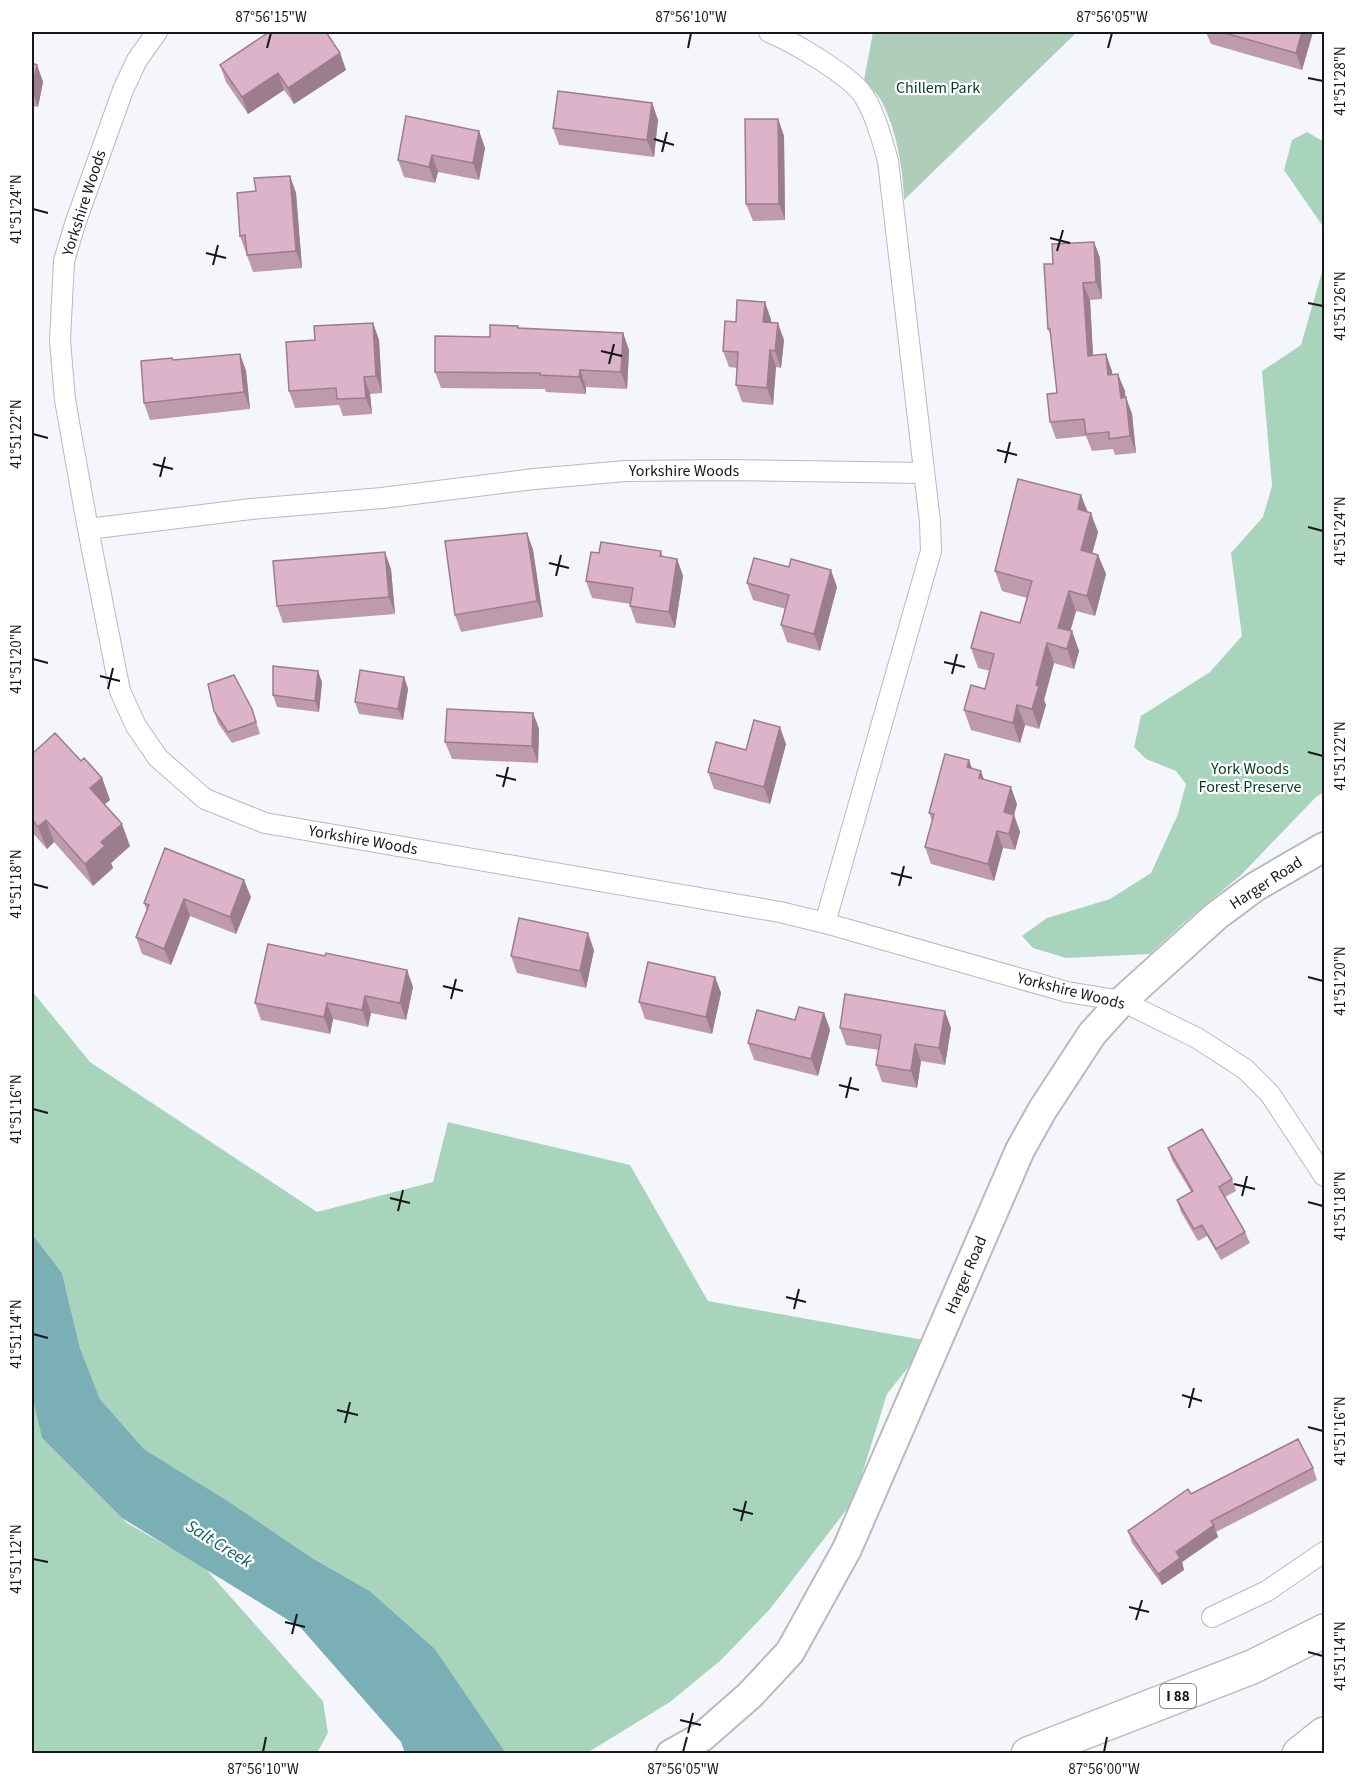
<svg xmlns="http://www.w3.org/2000/svg" width="1356" height="1785" font-family="'Source Sans 3',sans-serif">
<style>
.green{fill:#aecdbb}
.forest{fill:#a9d4bc}
.water{fill:#7aafb6}
.lines{fill:none;stroke-linecap:round;stroke-linejoin:round}
.street-casing{stroke:#b9babf;stroke-width:22}
.secondary-casing{stroke:#b9babf;stroke-width:32}
.highway-casing{stroke:#b9babf;stroke-width:36}
.street{stroke:#fff;stroke-width:20}
.secondary{stroke:#fff;stroke-width:28}
.highway{stroke:#fff;stroke-width:33}
.wall{fill:#be9aad}
.shaded-wall{fill:#9b7d8d}
.building{fill:#ddb3c9;stroke:#9b7d8d;stroke-width:1.5}
.ticks{fill:none;stroke:#171819;stroke-width:2}
.labels{text-anchor:middle;dominant-baseline:central;stroke-width:4.5;stroke-linejoin:round;paint-order:stroke}
.shield{fill:#fff;stroke:#5d5d5e;stroke-width:1.5}
.shield-label{font-size:15px;font-weight:bold;fill:#171819}
.park-label{font-size:16px;fill:#003a23;stroke:#fff}
.street-label{font-size:16px;fill:#171819;stroke:#fff}
.water-label{font-size:18px;font-style:italic;fill:#176068;stroke:#fff}
.neatline{fill:none;stroke:#171819;stroke-width:2}
.ticks-label{font-size:15px;text-anchor:middle;fill:#171819}
</style>
<rect width="100%" height="100%" fill="#f5f6fc"/>
<!-- green -->
<path class="green" d="M873,32H1077L904,200C903,168 897,132 882,102C878,94 870,87 864,80Z"/>
<!-- forest -->
<path class="forest" d="M1307,132L1324,142V228L1284,170L1292,140Z
M1324,265V792L1316,797L1241,875L1187,920L1150,954L1066,958L1033,948L1022,936L1047,918L1110,899L1151,873L1178,814L1186,784L1176,771L1146,759L1134,747L1141,716L1210,672L1242,636L1231,553L1263,517L1272,486L1262,371L1301,345Z
M32,991L90,1062L317,1212L433,1182L448,1122L630,1165L708,1301L929,1341L887,1394L854,1500L770,1609L721,1660L670,1702L587,1753H506L435,1649L370,1591L312,1558L231,1503L144,1449L100,1399L80,1348L62,1273L32,1234Z
M32,1397L42,1438L127,1523L204,1567L323,1701L328,1733L317,1753H32Z"/>
<!-- water -->
<path class="water" d="M32,1234L62,1273L80,1348L100,1399L144,1449L231,1503L312,1558L370,1591L435,1649L506,1753H405L401,1742L301,1628L122,1518L42,1438L32,1397Z"/>
<g class="lines">
<defs>
<path id="street" d="M157,32L137,60L123,90L75,224L64,261L60,340L65,400L88,529L120,691L136,726L158,758L205,799L265,823L780,912L825,923L1067,992L1122,1001L1197,1038L1245,1069L1270,1094L1324,1176
M769,32C793,42 844,72 861,92C874,109 882,140 888,161L930,522L931,551L825,923
M88,529L251,509L382,498L534,479L626,471L723,470L924,473
M1212,1617L1267,1591L1324,1552"/>
<path id="secondary" d="M671,1754L702,1737L750,1695L790,1652L847,1549L1020,1150L1043,1109L1092,1034L1122,1001L1216,916L1255,887L1324,847"/>
<path id="highway" d="M1028,1754L1252,1667L1324,1631
M1299,1754L1324,1734"/>
</defs>
<!-- street casing -->
<use href="#street" class="street-casing"/>
<!-- secondary casing -->
<use href="#secondary" class="secondary-casing"/>
<!-- highway casing -->
<use href="#highway" class="highway-casing"/>
<!-- street -->
<use href="#street" class="street"/>
<!-- secondary -->
<use href="#secondary" class="secondary"/>
<!-- highway -->
<use href="#highway" class="highway"/>
</g>
<!-- wall -->
<path class="wall" d="M1206,32H1313L1302,70L1211,44Z
M340,53L346,70L294,104L284,90L248,114L226,82L220,65Z
M32,63L37,65L43,82L38,107L32,106Z
M652,103L658,120L654,157L559,145L553,128Z
M778,119L784,136L785,220L753,221L746,204Z
M479,131L485,148L479,180L438,172L435,183L404,177L398,160Z
M290,176L296,193L302,268L253,272L240,236L256,191Z
M1094,242L1100,258L1102,299L1090,300L1093,356L1112,371V375L1125,391V397L1132,414L1136,453L1115,455L1113,449L1092,451L1086,436L1056,439L1050,422L1057,393L1051,336L1048,329L1053,264Z
M771,319V323L784,340L781,368L776,367L773,405L742,402L736,385L737,368L729,367L723,351L736,322Z
M373,323L379,340L382,393L370,394L372,414L343,416L339,405L295,408L289,391L315,340Z
M518,326L519,328L623,333L629,350L627,389L586,387V394L546,392L545,389L441,388L435,372L490,337Z
M240,354L246,371L250,409L150,420L144,403L173,360Z
M1087,512L1098,532L1092,553L1098,555L1106,574L1095,616L1076,611L1070,631H1072L1079,651L1074,669L1054,663L1044,700L1046,705L1039,729L1025,725L1020,743L971,730L964,710L985,689L990,671L978,668L971,648L1020,623L1027,598L1002,591L995,571Z
M527,533L533,550L543,617L461,632L455,615Z
M661,551L663,557L677,559L683,576L675,628L636,623L630,606L631,604L592,598L586,581L599,553Z
M391,569L395,614L283,623L277,606Z
M747,583L837,587L820,651L787,642L781,625L786,609L753,600Z
M404,677L408,689L403,720L359,714L355,702Z
M322,682L319,712L277,707L273,695Z
M214,711L256,721L260,734L232,743L218,723Z
M533,713L539,729L538,763L452,759L445,742Z
M786,744L770,804L714,789L708,772L746,750Z
M32,754L81,761L102,778L110,800L104,804L130,846L111,863L113,868L93,886L54,842L47,849L32,832Z
M972,769L984,779L1017,804L1014,815L1020,832L1015,850L1003,848L994,881L931,864L925,847L932,821L929,813Z
M165,848L251,897L236,934L190,916L171,965L142,954L136,937L147,911L144,903Z
M594,950L586,988L517,973L511,956Z
M325,956L407,970L413,987L406,1020L371,1013L368,1027L333,1019L330,1034L261,1020L255,1003Z
M715,977L721,993L712,1034L645,1019L639,1002Z
M824,1013L830,1030L818,1076L754,1060L748,1043L795,1020Z
M840,1028H951L945,1065L921,1061L917,1088L882,1082L876,1065L879,1050L846,1045Z
M1168,1148L1232,1179L1236,1191L1225,1197L1245,1232L1250,1243L1221,1260L1207,1236L1198,1241L1181,1212L1177,1200L1191,1192L1172,1160Z
M1313,1468L1317,1480L1216,1532L1218,1537L1182,1562L1184,1570L1162,1585L1132,1543L1128,1531L1191,1494Z"/>
<!-- shaded-wall -->
<path class="shaded-wall" d="M1302,32H1313L1302,70L1296,53Z
M340,53L346,70L294,104L288,88Z
M37,65L43,82L38,107L32,90Z
M278,73L284,90L248,114L242,97Z
M652,103L658,120L654,157L647,140Z
M778,119L784,136L785,220L779,204Z
M479,131L485,148L479,180L473,163Z
M432,155L438,172L435,183L429,167Z
M290,176L296,193L302,268L296,251Z
M1094,242L1100,258L1102,299L1096,282Z
M1083,283L1090,300L1094,373L1088,356Z
M765,302L771,319L769,339L763,322Z
M373,323L379,340L382,393L376,376Z
M778,323L784,340L781,368L775,351Z
M623,333L629,350L627,389L621,372Z
M770,350L776,367L773,405L767,388Z
M240,354L246,371L250,409L244,392Z
M1106,354L1112,371L1114,392L1108,375Z
M580,370L586,387V394L579,377Z
M1118,374L1125,391L1127,415L1121,398Z
M364,377L370,394L372,414L366,398Z
M1126,397L1132,414L1136,453L1130,436Z
M1081,495L1089,515L1078,509Z
M1091,513L1098,532L1088,570L1081,550Z
M527,533L533,550L543,617L537,601Z
M385,552L391,569L395,614L389,597Z
M1098,555L1106,574L1095,616L1087,596Z
M677,559L683,576L675,628L669,612Z
M831,570L837,587L820,651L814,634Z
M1069,591L1076,611L1066,647L1058,628Z
M1072,631L1079,651L1074,669L1067,649Z
M1047,643L1054,663L1044,700L1046,705L1039,729L1032,709L1036,685Z
M318,671L322,682L319,712L315,701Z
M404,677L408,689L403,720L398,709Z
M1017,705L1025,725L1020,743L1013,723Z
M533,713L539,729L538,763L532,746Z
M780,727L786,744L770,804L764,787Z
M969,760L975,777L967,767Z
M981,771L987,788L979,778Z
M102,778L110,800L98,810L90,788Z
M1011,787L1017,804L1014,815L1020,832L1015,850L1009,834L1004,812Z
M46,820L54,842L47,849L38,827Z
M122,824L130,846L111,863L113,868L93,886L85,864L101,842Z
M997,831L1003,848L994,881L988,864Z
M244,880L251,897L236,934L230,917Z
M184,899L190,916L171,965L164,949Z
M588,933L594,950L586,988L580,971Z
M407,970L413,987L406,1020L400,1003Z
M715,977L721,993L712,1034L706,1017Z
M365,996L371,1013L368,1027L362,1010Z
M327,1003L333,1019L330,1034L324,1017Z
M945,1011L951,1028L945,1065L939,1048Z
M824,1013L830,1030L818,1076L811,1059Z
M915,1044L921,1061L917,1088L911,1071Z
M1214,1525L1218,1537L1182,1562L1184,1570L1162,1585L1158,1574L1176,1552Z"/>
<!-- building -->
<path class="building" d="M269,32H326L340,53L288,88L278,73L242,97L220,65Z
M1221,32H1302L1296,53Z
M32,63L37,65L32,90Z
M558,91L652,103L647,140L553,128Z
M406,116L479,131L473,163L432,155L429,167L398,160Z
M745,119H778L779,204H746Z
M290,176L296,251L247,255L245,235L240,236L237,193L256,191L254,178Z
M1094,242L1096,282L1083,283L1088,356L1106,354L1108,375L1118,374L1121,398L1126,397L1130,436L1109,439V432L1086,434L1084,419L1050,422L1047,394L1057,393L1050,329H1048L1044,264H1053L1052,244Z
M737,300L765,302L763,322L778,323L775,351L770,350L767,388L736,385L738,352L723,351L725,321L736,322Z
M373,323L376,376L364,377L366,398L337,399L336,388L289,391L286,342L315,340L314,326Z
M490,325L518,326V328L623,333L621,372L580,370L579,377L540,375V373L435,372V336L490,337Z
M240,354L244,392L144,403L141,361L172,358L173,360Z
M1018,479L1081,495L1078,509L1091,513L1081,550L1098,555L1087,596L1069,591L1058,628L1072,631L1067,649L1047,643L1036,685L1039,686L1032,709L1017,705L1013,723L964,710L971,685L985,689L994,654L971,648L981,612L1020,623L1032,581L995,571Z
M527,533L537,601L455,615L445,541Z
M601,542L661,551L660,556L677,559L669,612L630,606L633,588L586,581L591,552L599,553Z
M385,552L389,597L277,606L273,561Z
M754,558L789,567L791,559L831,570L814,634L781,625L789,595L747,583Z
M273,666L318,671L315,701L273,695Z
M360,670L404,677L398,709L355,702Z
M234,675L252,709L256,722L228,732L214,711L208,684Z
M447,709L533,713L532,746L445,742Z
M754,720L780,727L764,787L708,772L716,742L746,750Z
M55,733L81,761L84,758L102,778L90,788L122,824L101,842L105,846L85,864L46,820L38,827L32,819V754Z
M945,754L969,760L967,767L981,771L979,778L1011,787L1004,812L1014,815L1009,834L997,831L988,864L925,847L934,814L929,813Z
M165,848L244,880L230,917L184,899L164,949L136,937L149,905L144,903Z
M519,918L588,933L580,971L511,956Z
M268,944L325,956L326,953L407,970L400,1003L365,996L362,1010L327,1003L324,1017L255,1003Z
M648,962L715,977L706,1017L639,1002Z
M845,994L945,1011L939,1048L915,1044L911,1071L876,1065L881,1035L840,1028Z
M799,1007L824,1013L811,1059L748,1043L757,1010L795,1020Z
M1202,1129L1232,1179L1219,1187L1245,1232L1216,1249L1202,1225L1194,1229L1177,1200L1193,1191L1168,1148Z
M1298,1439L1313,1468L1211,1521L1214,1525L1176,1552L1180,1558L1158,1574L1128,1531L1188,1489L1191,1494Z"/>
<!-- ticks -->
<path class="ticks" d="M267,48L271,33M688,48L691,33M1108,48L1112,33M1308,78L1323,81M654,139L674,145M662,152L667,132M33,209L48,213M1050,238L1070,243M1057,251L1063,230M206,253L226,258M213,265L218,245M1308,303L1323,306M601,351L622,356M609,364L614,344M33,434L48,438M997,450L1017,455M1005,463L1010,442M153,464L173,469M160,477L165,457M1308,527L1323,531M549,563L569,568M556,576L561,555M33,659L48,663M944,662L965,667M952,674L957,654M100,676L120,681M108,689L113,668M1308,752L1323,756M496,775L516,780M503,787L508,767M891,873L912,878M33,884L48,888M899,886L904,866M1308,977L1323,981M443,986L463,991M451,999L456,979M839,1085L859,1090M846,1098L851,1077M33,1109L48,1113M1234,1184L1255,1189M1242,1196L1247,1176M390,1198L410,1203M1308,1202L1323,1206M398,1211L403,1190M786,1297L806,1302M794,1309L799,1289M33,1334L48,1338M1182,1395L1202,1401M1189,1408L1194,1388M337,1410L358,1415M345,1423L350,1402M1308,1427L1323,1431M733,1509L753,1514M741,1521L746,1501M33,1559L48,1562M1129,1607L1149,1612M1136,1620L1142,1600M285,1622L305,1627M292,1634L297,1614M1308,1652L1323,1656M680,1720L701,1725M688,1733L693,1713M263,1752L266,1737M683,1752L687,1737M1104,1752L1107,1737"/>
<g class="labels">
<!-- shield labels -->
<rect class="shield" x="1160" y="1684" width="36" height="24" rx="4.5"/>
<g class="shield-label">
<text x="1178" y="1696">I 88</text>
</g>
<!-- park labels -->
<g class="park-label">
<text x="938" y="88">Chillem Park</text>
<text x="1250" y="769">York Woods<tspan x="1250" dy="18">Forest Preserve</tspan></text>
</g>
<!-- street labels -->
<g class="street-label">
<text transform="translate(84 203) rotate(-72)">Yorkshire Woods</text>
<text x="684" y="471">Yorkshire Woods</text>
<text transform="translate(363 840) rotate(10)">Yorkshire Woods</text>
<text transform="translate(1266 883) rotate(-33)">Harger Road</text>
<text transform="translate(1071 991) rotate(14)">Yorkshire Woods</text>
<text transform="translate(966 1275) rotate(-67)">Harger Road</text>
</g>
<!-- water labels -->
<g class="water-label">
<text transform="translate(219 1544) rotate(32)">Salt Creek</text>
</g>
</g>
<!-- border -->
<rect width="1356" height="1785" fill="none" stroke="#ffffff" stroke-width="66"/>
<rect x="33" y="33" width="1290" height="1719" class="neatline"/>
<g class="ticks-label">
<text x="271" y="22">87°56'15"W</text>
<text x="691" y="22">87°56'10"W</text>
<text x="1112" y="22">87°56'05"W</text>
<text transform="translate(1340 81) rotate(-90)" y="5">41°51'28"N</text>
<text transform="translate(16 209) rotate(-90)" y="5">41°51'24"N</text>
<text transform="translate(1340 306) rotate(-90)" y="5">41°51'26"N</text>
<text transform="translate(16 434) rotate(-90)" y="5">41°51'22"N</text>
<text transform="translate(1340 531) rotate(-90)" y="5">41°51'24"N</text>
<text transform="translate(16 659) rotate(-90)" y="5">41°51'20"N</text>
<text transform="translate(1340 756) rotate(-90)" y="5">41°51'22"N</text>
<text transform="translate(16 884) rotate(-90)" y="5">41°51'18"N</text>
<text transform="translate(1340 981) rotate(-90)" y="5">41°51'20"N</text>
<text transform="translate(16 1109) rotate(-90)" y="5">41°51'16"N</text>
<text transform="translate(1340 1206) rotate(-90)" y="5">41°51'18"N</text>
<text transform="translate(16 1334) rotate(-90)" y="5">41°51'14"N</text>
<text transform="translate(1340 1431) rotate(-90)" y="5">41°51'16"N</text>
<text transform="translate(16 1559) rotate(-90)" y="5">41°51'12"N</text>
<text transform="translate(1340 1656) rotate(-90)" y="5">41°51'14"N</text>
<text x="263" y="1774">87°56'10"W</text>
<text x="683" y="1774">87°56'05"W</text>
<text x="1104" y="1774">87°56'00"W</text>
</g>
</svg>
